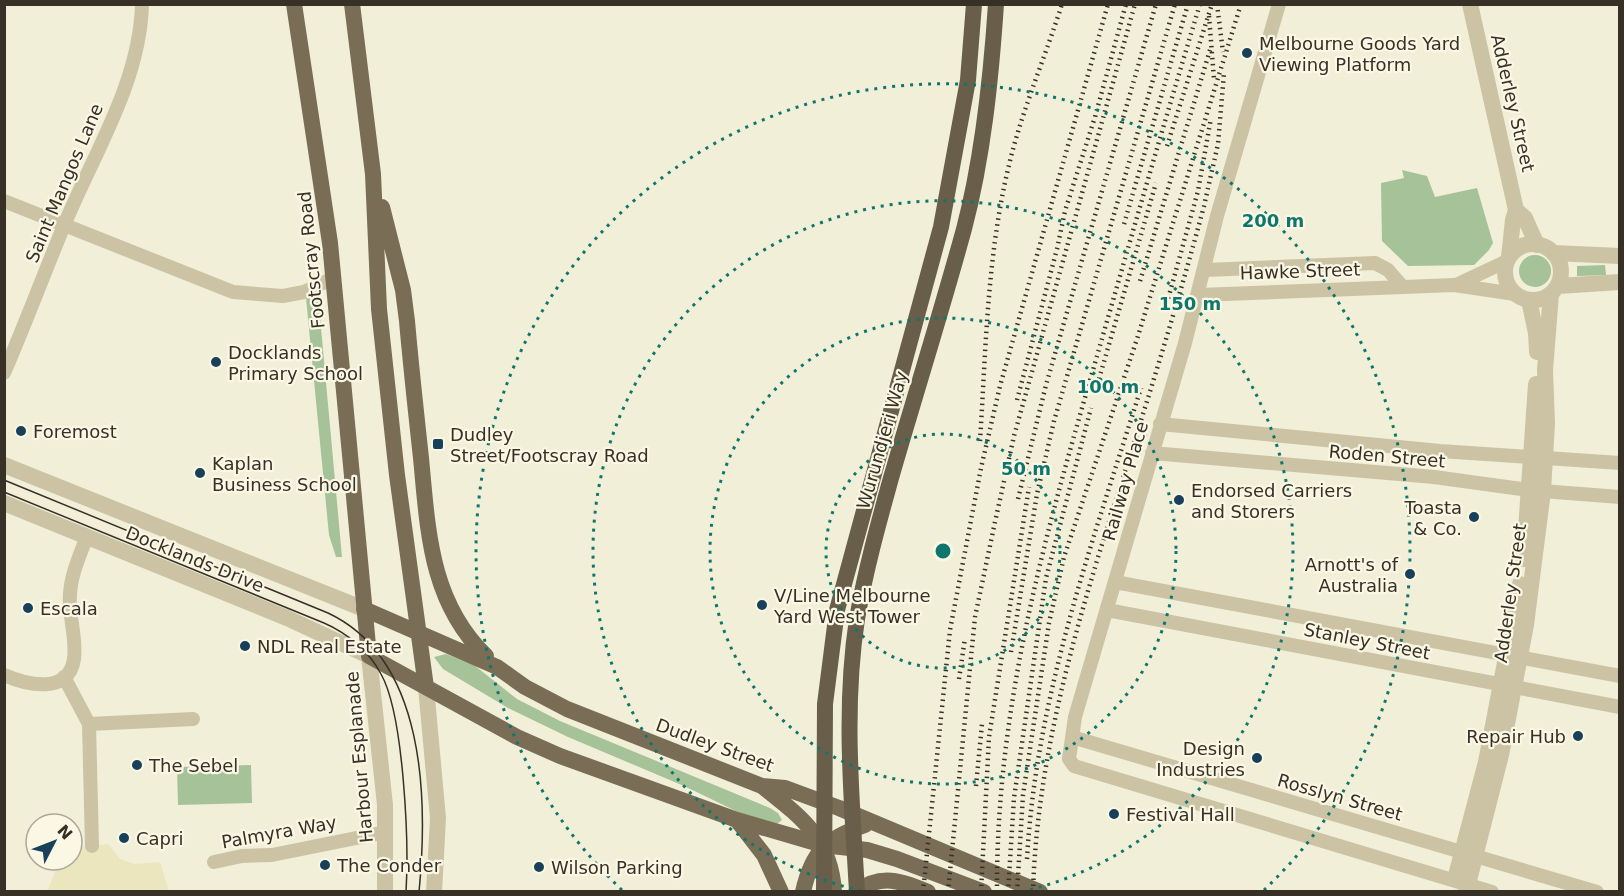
<svg xmlns="http://www.w3.org/2000/svg" width="1624" height="896" font-family="'DejaVu Sans',sans-serif">
<style>
.green{fill:#a6c298}
.plaza{fill:#ebe6be}
.lines{fill:none;stroke-linecap:round;stroke-linejoin:round}
.minor{stroke:#cbc3a4;stroke-width:14}
.tertiary{stroke:#cbc3a4;stroke-width:16}
.primary{stroke:#796d56;stroke-width:16}
.trunk{stroke:#685e49;stroke-width:16}
.tram{stroke:#363026;stroke-width:1.5}
.rail{stroke:#363026;stroke-width:4.5;stroke-dasharray:1.5 4.5;stroke-linecap:butt}
.ring{fill:none;stroke:#0f766e;stroke-width:3;stroke-dasharray:3 6}
.poi-dot{fill:#194059;stroke:#faf7e5;stroke-width:2}
.labels{text-anchor:middle;dominant-baseline:central;stroke-width:4.5;stroke-linejoin:round;paint-order:stroke}
.poi-label{font-size:18px;fill:#363026;stroke:#faf7e5;text-anchor:start}
.street-label{font-size:18px;fill:#363026;stroke:#faf7e5}
.centre{fill:#0f766e;stroke:#faf7e5;stroke-width:3}
.ring-label{font-size:18px;text-anchor:middle;font-weight:bold;fill:#0f766e;stroke:#faf7e5;stroke-width:4.5;stroke-linejoin:round;paint-order:stroke}
</style>
<rect width="100%" height="100%" fill="#f2efd8"/>
<!-- green -->
<path class="green" d="M1402,170L1427,176L1435,197L1477,188L1493,243L1489,250L1474,265L1408,266L1382,241L1381,183L1404,178Z
M1519 271a16 16 0 1 1 32 0a16 16 0 1 1-32 0Z
M1605,265L1606,275L1577,276V266Z
M318,295L342,557H336L329,535L306,298Z
M446,654L474,665L517,699L560,721L770,808L778,813L782,820L777,824L738,812L684,786L568,737L508,708L443,669L434,657Z
M251,765L252,803L178,805L177,767Z"/>
<!-- plaza -->
<path class="plaza" d="M108,844L120,859L134,864L160,862L169,891L47,892L56,870L53,868L56,860H72L77,847Z"/>
<g class="lines">
<!-- minor -->
<path class="minor" d="M1279,4L1217,216L1185,343L1075,717L1069,759L1074,766L1492,892
M4,201L233,292L283,296L304,292L333,278
M1206,270L1375,263L1388,270L1402,286
M1456,285L1507,261
M1199,295L1454,285L1515,294
M4,373C25,325 43,276 63,228C92,156 140,84 142,4
M1160,424L1440,451L1620,463
M1152,453L1434,477L1529,490L1620,497
M1115,582L1620,676
M1107,610L1620,707
M4,675C27,685 69,695 74,659C77,638 68,615 70,594C71,574 80,555 87,536
M64,677L89,724L92,846
M89,724L193,719
M1072,737L1597,892
M214,862L242,856L272,855L386,832"/>
<!-- tertiary -->
<path class="tertiary" d="M1470,4L1516,210L1513,220L1509,257
M1516,210L1525,218L1537,245
M1505 272a28 28 0 1 1 56 0a28 28 0 1 1-56 0Z
M1553,253L1620,256
M1558,286L1620,282
M1529,300L1536,333L1537,352
M4,465L364,609
M4,503L287,618L369,656L385,805V892
M1524,559L1536,384
M426,687L438,818L434,892
M1455,879L1486,762L1520,584
M1466,892L1501,755L1526,625L1543,491L1547,423L1545,370L1551,294"/>
<!-- primary -->
<path class="primary" d="M294,4L330,243L369,656L517,737L560,756L737,820L823,845L867,850L897,859L984,892
M352,4L373,174L379,309L397,475L426,687
M382,207L403,290L407,321C411,367 416,412 421,458C428,531 430,602 486,656
M364,609L497,667L525,687L567,709L762,786L785,788L839,808L1040,892
M762,786C801,817 831,838 834,892
M737,820L764,855L781,892
M803,892C812,851 827,838 865,825
M856,892C881,873 901,881 928,892"/>
<!-- trunk -->
<path class="trunk" d="M824,892L825,704L837,610L941,227L968,80L974,4
M857,892C852,801 843,710 857,619C865,572 878,525 891,478C915,395 941,313 964,229C983,157 991,79 996,4"/>
<!-- tram -->
<path class="tram" d="M4,480L328,613C426,659 428,799 419,892
M4,492L324,623C347,633 369,651 381,674C404,715 409,843 406,892"/>
<!-- rail -->
<path class="rail" d="M1217,4L1223,52
M1209,16L1214,79
M1167,146L1212,4
M1124,224L1188,4
M1140,281L1210,50
M1165,310L1198,191L1211,118
M1099,379L1156,183
M1017,400L1057,249L1065,211L1095,117L1126,4
M980,441C986,349 987,255 1009,165C1022,110 1045,58 1062,4
M1018,499L1046,385L1156,4
M1011,652L1037,494L1054,421L1175,4
M959,679L965,638
M976,786L982,724
M1027,859C1036,696 1093,541 1141,388
M923,892L950,630L981,468L1000,386L1108,4
M948,892L975,617L995,522L1014,436L1135,4
M981,892L989,737L1029,487
M997,892C996,711 1043,542 1093,370C1128,248 1163,126 1200,4
M1008,892L1014,798L1046,578L1091,408
M1017,892L1023,795L1049,623L1064,557L1137,339L1241,4
M1033,892C1037,752 1079,616 1121,484C1150,392 1179,300 1204,206L1218,144L1224,73"/>
</g>
<!-- distance rings -->
<g class="ring">
<circle cx="943" cy="551" r="117"/>
<circle cx="943" cy="551" r="233"/>
<path d="M861 891A350 350 0 1 1 1025 891"/>
<path d="M622 890A467 467 0 1 1 1264 890"/>
</g>
<!-- markers -->
<g class="poi-dot">
<circle cx="1247" cy="53" r="6"/>
<circle cx="216" cy="362" r="6"/>
<circle cx="21" cy="431" r="6"/>
<rect x="432" y="438" width="12" height="12" rx="3"/>
<circle cx="200" cy="473" r="6"/>
<circle cx="1179" cy="500" r="6"/>
<circle cx="1474" cy="517" r="6"/>
<circle cx="1410" cy="574" r="6"/>
<circle cx="762" cy="605" r="6"/>
<circle cx="28" cy="608" r="6"/>
<circle cx="245" cy="646" r="6"/>
<circle cx="1578" cy="736" r="6"/>
<circle cx="1257" cy="758" r="6"/>
<circle cx="137" cy="765" r="6"/>
<circle cx="1114" cy="814" r="6"/>
<circle cx="124" cy="838" r="6"/>
<circle cx="325" cy="865" r="6"/>
<circle cx="539" cy="867" r="6"/>
</g>
<g class="labels">
<!-- poi labels -->
<g class="poi-label">
<text x="1259" y="43">Melbourne Goods Yard<tspan x="1259" dy="21">Viewing Platform</tspan></text>
<text x="228" y="352">Docklands<tspan x="228" dy="21">Primary School</tspan></text>
<text x="33" y="431">Foremost</text>
<text x="450" y="434">Dudley<tspan x="450" dy="21">Street/Footscray Road</tspan></text>
<text x="212" y="463">Kaplan<tspan x="212" dy="21">Business School</tspan></text>
<text x="1191" y="490">Endorsed Carriers<tspan x="1191" dy="21">and Storers</tspan></text>
<text x="1462" y="507" text-anchor="end">Toasta<tspan x="1462" dy="21">&amp; Co.</tspan></text>
<text x="1398" y="564" text-anchor="end">Arnott's of<tspan x="1398" dy="21">Australia</tspan></text>
<text x="774" y="595">V/Line Melbourne<tspan x="774" dy="21">Yard West Tower</tspan></text>
<text x="40" y="608">Escala</text>
<text x="257" y="646">NDL Real Estate</text>
<text x="1566" y="736" text-anchor="end">Repair Hub</text>
<text x="1245" y="748" text-anchor="end">Design<tspan x="1245" dy="21">Industries</tspan></text>
<text x="149" y="765">The Sebel</text>
<text x="1126" y="814">Festival Hall</text>
<text x="136" y="838">Capri</text>
<text x="337" y="865">The Conder</text>
<text x="551" y="867">Wilson Parking</text>
</g>
<!-- street labels -->
<g class="street-label">
<text transform="translate(1513 103) rotate(77)">Adderley Street</text>
<text transform="translate(64 183) rotate(-67)">Saint Mangos Lane</text>
<text transform="translate(311 260) rotate(-96)">Footscray Road</text>
<text transform="translate(1300 271) rotate(-2)">Hawke Street</text>
<text transform="translate(882 440) rotate(-74)">Wurundjeri Way</text>
<text transform="translate(1387 456) rotate(5)">Roden Street</text>
<text transform="translate(1125 481) rotate(-74)">Railway Place</text>
<text transform="translate(195 559) rotate(22)">Docklands Drive</text>
<text transform="translate(1510 593) rotate(-82)">Adderley Street</text>
<text transform="translate(1367 641) rotate(11)">Stanley Street</text>
<text transform="translate(715 745) rotate(20)">Dudley Street</text>
<text transform="translate(359 757) rotate(-95)">Harbour Esplanade</text>
<text transform="translate(1340 797) rotate(16)">Rosslyn Street</text>
<text transform="translate(279 832) rotate(-10)">Palmyra Way</text>
</g>
</g>
<circle cx="943" cy="551" r="9" class="centre"/>
<g class="ring-label">
<text x="1273" y="227">200 m</text>
<text x="1190" y="310">150 m</text>
<text x="1108" y="393">100 m</text>
<text x="1026" y="475">50 m</text>
</g>
<!-- border -->
<rect width="1624" height="896" fill="none" stroke="#363026" stroke-width="12"/>
<!-- north arrow -->
<g transform="translate(54 842) rotate(48)"><circle r="28" fill="#faf7e5" stroke="#aca799" stroke-width="1.5"/>
<path d="M0-4.5L10 22L0 15L-10 22Z" fill="#194059"/>
<text y="-9" font-size="16" font-weight="bold" text-anchor="middle" fill="#363026">N</text>
</g>
</svg>
